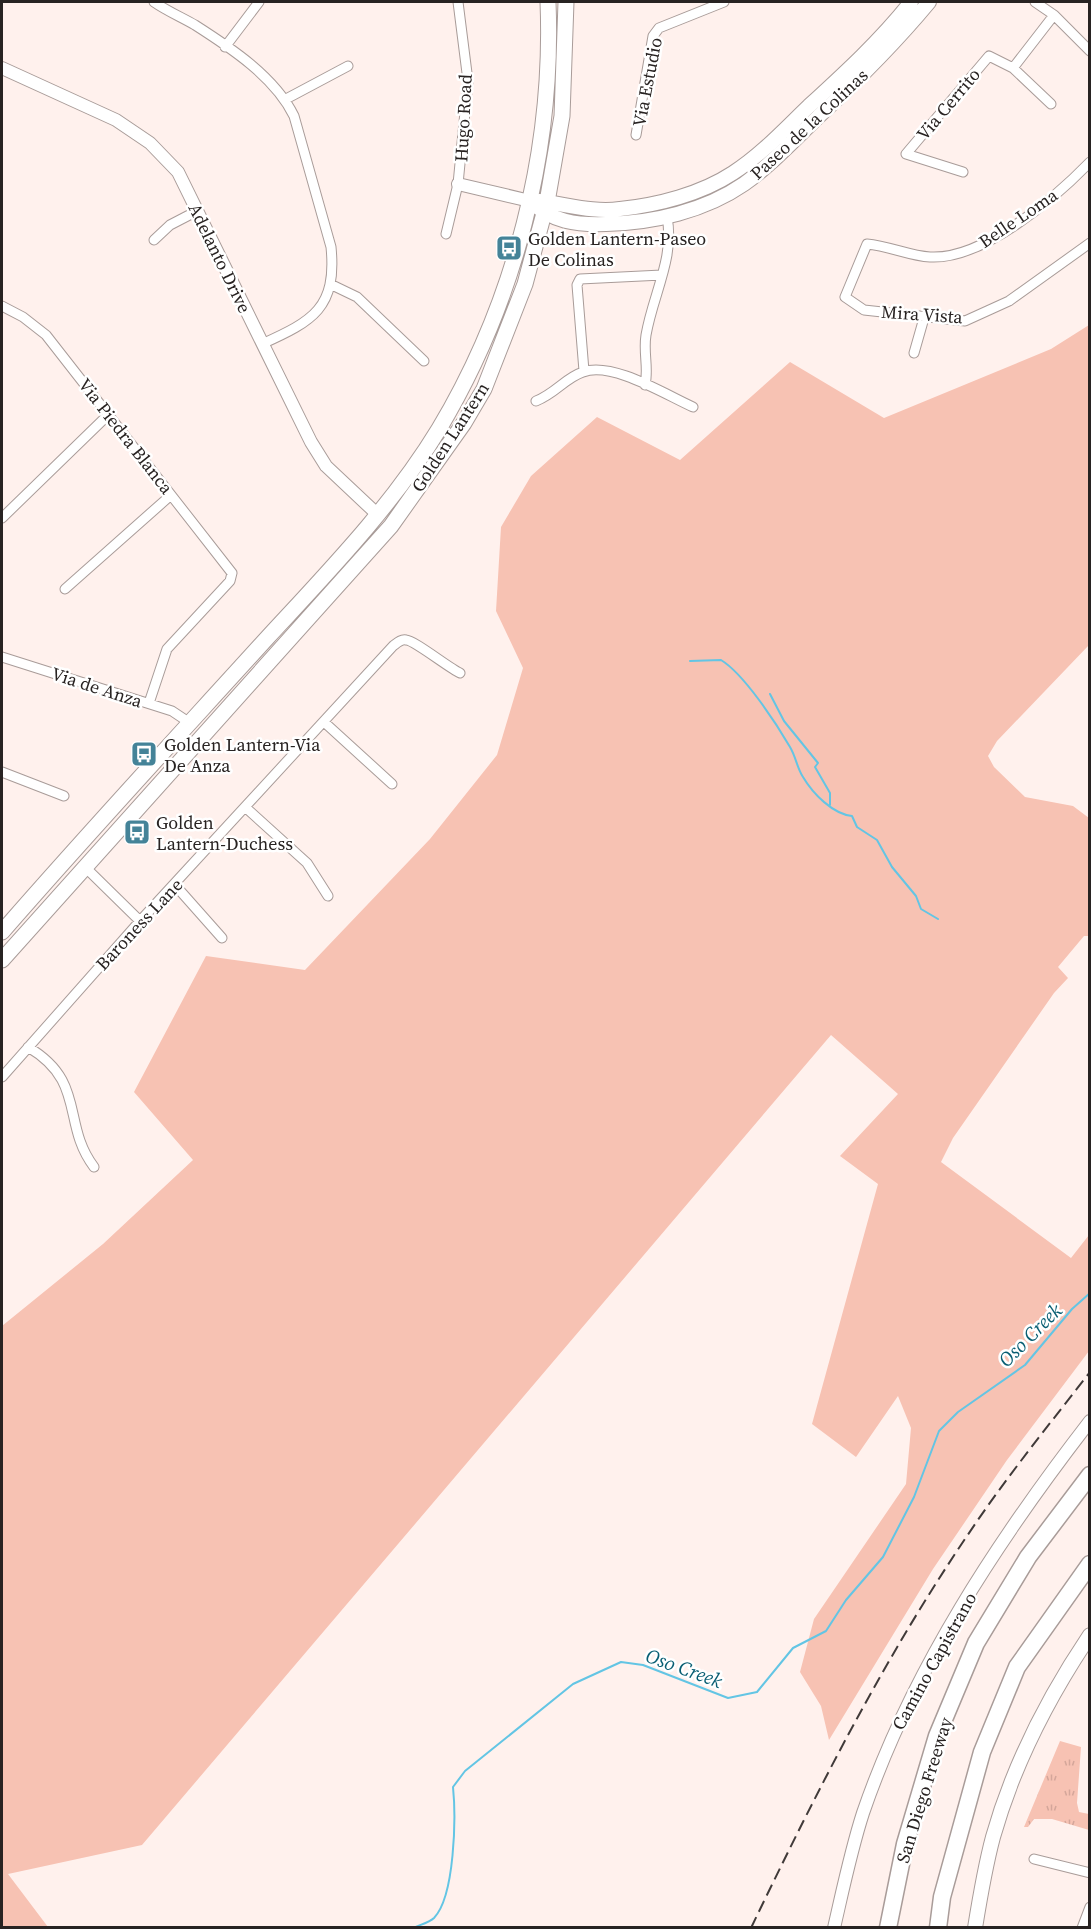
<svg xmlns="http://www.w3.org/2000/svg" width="1091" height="1929" font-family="'Source Serif 4',serif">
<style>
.green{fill:#f7c2b3}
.park{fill:url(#park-tufts)}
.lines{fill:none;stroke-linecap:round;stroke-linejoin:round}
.stream{stroke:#63c5e4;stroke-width:2}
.minor-casing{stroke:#a99c99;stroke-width:11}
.tertiary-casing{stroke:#a99c99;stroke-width:14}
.secondary-casing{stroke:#a99c99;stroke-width:16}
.primary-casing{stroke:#a99c99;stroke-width:17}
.motorway-casing{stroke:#a99c99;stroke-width:19}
.minor{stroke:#fff;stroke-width:9}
.tertiary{stroke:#fff;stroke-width:12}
.secondary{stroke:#fff;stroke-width:14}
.primary{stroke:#fff;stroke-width:15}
.motorway{stroke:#fff;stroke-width:16}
.rail{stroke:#403a39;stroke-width:2;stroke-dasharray:12 6;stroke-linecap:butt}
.labels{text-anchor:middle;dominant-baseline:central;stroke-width:5;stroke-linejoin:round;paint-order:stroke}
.street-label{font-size:18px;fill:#282322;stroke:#fff}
.poi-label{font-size:18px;fill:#282322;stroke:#fff;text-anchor:start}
.water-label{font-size:20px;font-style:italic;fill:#095e73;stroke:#fff}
</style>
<defs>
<pattern id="park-tufts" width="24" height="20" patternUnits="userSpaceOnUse" patternTransform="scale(1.5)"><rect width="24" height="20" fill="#f7c2b3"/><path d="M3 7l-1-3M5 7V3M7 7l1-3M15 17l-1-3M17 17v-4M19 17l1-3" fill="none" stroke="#d4a69a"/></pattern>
</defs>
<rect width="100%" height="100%" fill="#fff1ed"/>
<!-- green -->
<path class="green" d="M1089,325V645L997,741L988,756L994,767L1025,797L1073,806L1089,818V936H1084L1058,967L1068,978L1054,993L953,1138L941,1162L1071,1258L1089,1235V1351L1007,1460L933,1569L829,1740L821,1706L800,1672L814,1619L906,1484L911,1428L898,1396L856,1457L812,1424L878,1184L840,1156L898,1094L831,1035L142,1845L8,1874L48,1927H2V1326L103,1244L193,1160L134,1092L206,956L305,970L430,839L497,755L523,668L496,611L501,527L531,476L597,417L680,460L790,362L884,418L1051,349Z"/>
<!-- park -->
<path class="park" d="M1060,1741L1081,1747L1077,1803L1079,1812L1089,1814V1830L1052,1819H1034L1028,1827H1024Z"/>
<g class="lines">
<!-- stream -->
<path class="stream" d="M690,661L721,660C744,674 776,723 790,747C796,757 797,768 803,777C813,794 833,814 852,816L857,827L877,840L892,867L916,896L921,909L938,919
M770,694L784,721L818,763L815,767L830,793V805
M413,1928C419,1925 429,1923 434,1918C455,1896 456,1817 453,1787L465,1771L573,1684L621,1662L643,1665L728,1698L757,1692L793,1648L826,1631L846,1600L883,1557L914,1497L939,1431L958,1412L1025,1365L1072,1309L1090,1293"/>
<defs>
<path id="minor" d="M154,2C167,11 181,17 195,25C231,48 275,77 294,116L331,247C337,308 313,321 262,344
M1035,2L1054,15L1090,51
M225,47L259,2
M1013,68L1054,15
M286,99L348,66
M636,135L653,36L659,28L724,2
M1090,162C1055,198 983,260 930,257C910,256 889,246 867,244L845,297L864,310L965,321L1009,301L1090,243
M963,172L906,154L989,56L1013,68L1051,104
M446,234L458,184L468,81L458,2
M154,240L170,225L197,211
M330,284L357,297L424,361
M2,306L23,317L46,335L232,573L230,581L167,649L149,703
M914,353L924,318
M584,371L577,285L580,279L662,275
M645,385C649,368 643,353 646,335C653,294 675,258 667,217
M536,401C556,393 565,378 583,372C612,361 666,395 693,407
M2,518L109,414
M65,589L171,495
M2,657L172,711L190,723
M324,722L392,784
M2,772L64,796
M245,807L307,863L328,896
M86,868L140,921
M175,885L222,938
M28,1047C87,1082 61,1123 94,1167
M2,1077L140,921L393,646C397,643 401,639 406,640C414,640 449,668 460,673
M1034,1859L1090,1873
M1082,1928L1090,1907"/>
<path id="tertiary" d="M2,68L116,120L150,143L178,172L311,442L326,466L376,513
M458,184L530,201
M834,1928C843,1889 851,1850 863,1813C912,1670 998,1540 1090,1421"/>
<path id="secondary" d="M530,201C552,222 576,225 606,224C653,223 705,211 744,184C771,165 795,139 819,116C858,80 895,43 929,2
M539,201C566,204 593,213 620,209C658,205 701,194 733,173C761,155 785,129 809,106C845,73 881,40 911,2
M975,1928C980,1897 985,1867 993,1837C1013,1766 1049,1696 1090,1635"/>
<path id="primary" d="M2,932C89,832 179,735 268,637C328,572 393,505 439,429C515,302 554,150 548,2
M2,960L391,526L464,423L484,389L525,284L547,202L562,116L566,2"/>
<path id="motorway" d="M888,1928L905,1844L937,1736L976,1643L1028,1557L1090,1475
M938,1928L942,1897L982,1752L1017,1667L1090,1564"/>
</defs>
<!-- minor casing -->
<use href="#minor" class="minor-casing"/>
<!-- tertiary casing -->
<use href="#tertiary" class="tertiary-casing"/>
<!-- secondary casing -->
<use href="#secondary" class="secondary-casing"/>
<!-- primary casing -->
<use href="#primary" class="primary-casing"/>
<!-- motorway casing -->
<use href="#motorway" class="motorway-casing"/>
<!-- minor -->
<use href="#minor" class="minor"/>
<!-- tertiary -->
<use href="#tertiary" class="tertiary"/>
<!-- secondary -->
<use href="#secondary" class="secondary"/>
<!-- primary -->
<use href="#primary" class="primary"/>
<!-- motorway -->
<use href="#motorway" class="motorway"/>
<!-- rail -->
<path class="rail" d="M751,1928C816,1793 883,1660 967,1536C1005,1479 1048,1426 1090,1372"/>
</g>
<!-- icons -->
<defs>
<symbol id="bus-square" viewBox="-11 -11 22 22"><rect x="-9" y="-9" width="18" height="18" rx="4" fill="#448398" stroke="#fff"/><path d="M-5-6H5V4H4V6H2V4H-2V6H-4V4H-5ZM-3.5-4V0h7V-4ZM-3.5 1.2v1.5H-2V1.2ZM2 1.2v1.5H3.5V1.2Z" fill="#fff"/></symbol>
</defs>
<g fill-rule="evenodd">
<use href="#bus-square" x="494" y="233" width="30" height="30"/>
<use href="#bus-square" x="129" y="739" width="30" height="30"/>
<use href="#bus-square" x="122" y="817" width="30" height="30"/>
</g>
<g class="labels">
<!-- street labels -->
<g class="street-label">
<text transform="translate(647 82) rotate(-79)">Via Estudio</text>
<text transform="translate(948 104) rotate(-50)">Via Cerrito</text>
<text transform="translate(463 118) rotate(-87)">Hugo Road</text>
<text transform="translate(809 124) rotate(-43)">Paseo de la Colinas</text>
<text transform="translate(1018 218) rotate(-34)">Belle Loma</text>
<text transform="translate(220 258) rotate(64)">Adelanto Drive</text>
<text transform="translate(922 314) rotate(4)">Mira Vista</text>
<text transform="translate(126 436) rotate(52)">Via Piedra Blanca</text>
<text transform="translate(450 437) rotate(-57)">Golden Lantern</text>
<text transform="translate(97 687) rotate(18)">Via de Anza</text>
<text transform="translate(139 924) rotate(-47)">Baroness Lane</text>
<text transform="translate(934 1661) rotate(-61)">Camino Capistrano</text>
<text transform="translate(924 1790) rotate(-73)">San Diego Freeway</text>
</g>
<!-- poi labels -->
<g class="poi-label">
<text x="528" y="238">Golden Lantern-Paseo<tspan x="528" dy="21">De Colinas</tspan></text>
<text x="164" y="744">Golden Lantern-Via<tspan x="164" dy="21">De Anza</tspan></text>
<text x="156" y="822">Golden<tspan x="156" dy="21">Lantern-Duchess</tspan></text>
</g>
<!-- water labels -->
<g class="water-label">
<text transform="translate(1030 1335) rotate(-45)">Oso Creek</text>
<text transform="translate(684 1668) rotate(20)">Oso Creek</text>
</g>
</g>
<!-- border -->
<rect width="1091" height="1929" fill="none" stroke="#282322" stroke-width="6"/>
</svg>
